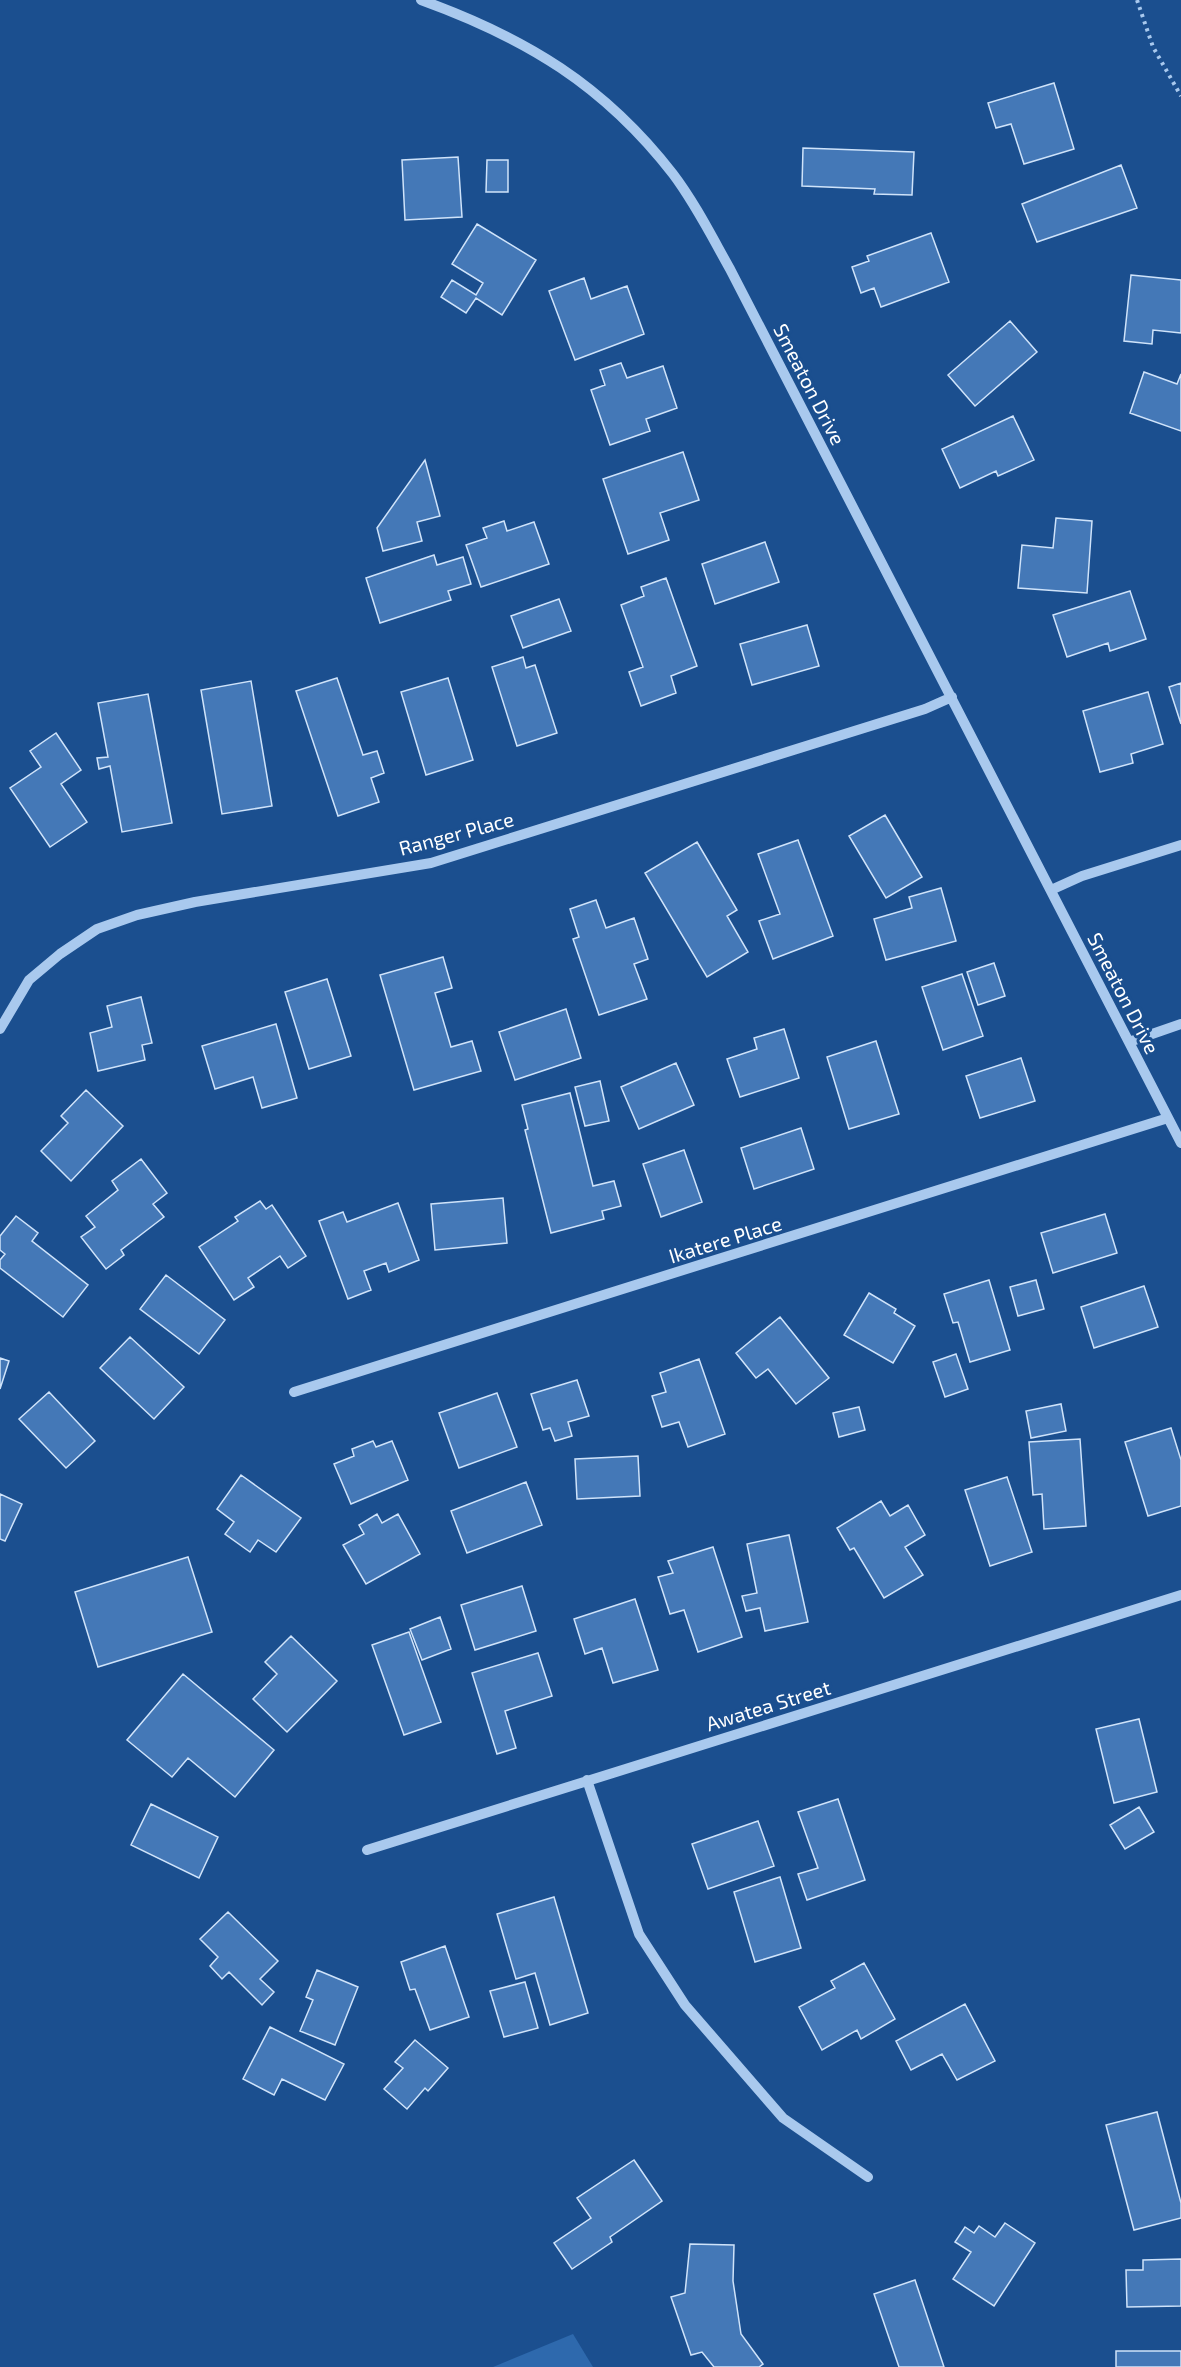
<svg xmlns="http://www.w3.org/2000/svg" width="1181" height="2367" font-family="'Exo 2',sans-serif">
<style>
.green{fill:#2e69ad}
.building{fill:#4478b7;stroke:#cfe3fa;stroke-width:1.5}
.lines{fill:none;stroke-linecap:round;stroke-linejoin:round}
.path{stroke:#a9c9ee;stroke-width:4;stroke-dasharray:3 4.5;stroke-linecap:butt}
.minor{stroke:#a9c9ee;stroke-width:10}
.labels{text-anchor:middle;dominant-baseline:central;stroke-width:6;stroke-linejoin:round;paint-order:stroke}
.street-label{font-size:20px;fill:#fff;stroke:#1b4f8f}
</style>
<rect width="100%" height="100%" fill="#1b4f8f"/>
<!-- green -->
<path class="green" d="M573,2334L593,2367H493Z"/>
<!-- building -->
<path class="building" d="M1054,83L1074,149L1024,164L1011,124L996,128L988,103Z
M803,148L914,152L912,195L874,194L875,189L802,186Z
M458,157L462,217L405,220L402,160Z
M487,160H508V192H486Z
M1121,165L1137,208L1037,242L1022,204Z
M477,224L536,260L502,315L476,298L466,313L441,297L452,280L476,295L483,283L452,264Z
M931,233L949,282L881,307L874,288L861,293L852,267L869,261L867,256Z
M1131,275L1181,280V333L1153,330L1152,344L1124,341Z
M584,278L591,299L627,286L644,334L575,360L549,291Z
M1010,321L1037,352L975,406L948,375Z
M621,363L627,378L663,366L677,408L646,419L650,431L610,445L591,390L605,385L600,370Z
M1144,372L1177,384L1181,374V431L1130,413Z
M1013,416L1034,460L998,476L996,471L960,488L942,449Z
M683,452L699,500L660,513L669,540L628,554L603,479Z
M425,460L440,516L417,522L422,541L383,551L377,528Z
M1056,518L1092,521L1087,593L1018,588L1022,545L1053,548Z
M504,521L507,531L534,522L549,564L481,587L466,545L487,538L483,528Z
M765,542L779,582L715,604L702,564Z
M434,555L437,565L463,557L471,584L448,591L451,600L380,623L366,578Z
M666,578L697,666L671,676L676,693L641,706L629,672L643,667L621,605L644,596L641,587Z
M1130,591L1146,639L1110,651L1108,643L1067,657L1053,615Z
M559,599L571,631L523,648L511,616Z
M807,625L819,666L752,685L740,644Z
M523,657L526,668L535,665L557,733L517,746L492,667Z
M337,678L363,755L377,751L384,773L371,778L379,802L338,816L296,691Z
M448,678L473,760L426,775L401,692Z
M251,681L272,806L222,814L201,690Z
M1181,683V724L1169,687Z
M1148,692L1163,744L1131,754L1133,763L1100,772L1083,711Z
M148,694L172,823L122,832L110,766L99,769L97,758L108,757L98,703Z
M56,733L81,770L61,784L87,822L50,847L10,788L41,767L30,751Z
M885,815L922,877L886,898L849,836Z
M798,840L833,936L773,959L759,921L780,914L758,854Z
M697,842L737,910L727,916L748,952L707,977L645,873Z
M941,888L956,941L886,960L874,919L912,908L909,897Z
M596,900L606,928L634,918L648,959L634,964L647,999L599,1015L573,939L579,937L570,909Z
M443,957L452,988L435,993L451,1047L472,1041L481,1071L414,1090L380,975Z
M994,963L1005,996L978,1005L967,972Z
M962,974L983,1036L943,1050L922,987Z
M327,979L351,1056L309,1069L285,992Z
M141,997L152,1043L142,1045L145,1060L98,1071L90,1033L112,1027L107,1006Z
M566,1009L581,1058L515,1080L499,1032Z
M276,1024L297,1098L262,1108L253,1077L215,1089L202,1046Z
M784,1029L799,1078L740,1097L727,1059L757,1049L754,1038Z
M876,1041L899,1114L849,1129L827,1057Z
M1021,1058L1035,1101L980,1118L966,1076Z
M676,1063L694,1105L639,1129L621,1087Z
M600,1081L609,1121L585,1126L575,1087Z
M86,1090L123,1126L71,1181L41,1151L68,1123L61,1116Z
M570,1093L593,1186L614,1181L621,1206L602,1211L604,1219L551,1233L525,1130L528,1129L522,1105Z
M801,1128L814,1169L754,1189L741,1148Z
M684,1150L702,1202L661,1217L643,1164Z
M141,1159L167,1193L153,1204L164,1217L121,1250L124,1255L106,1269L81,1237L95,1227L86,1216L118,1190L112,1181Z
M503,1198L507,1243L435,1250L431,1204Z
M260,1201L266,1209L272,1205L306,1256L288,1268L280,1256L248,1278L254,1287L234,1300L199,1247L238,1221L235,1217Z
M398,1203L419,1260L389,1272L386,1263L364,1271L371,1290L348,1299L319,1221L343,1212L347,1222Z
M1105,1214L1117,1253L1053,1273L1041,1233Z
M16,1216L38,1233L32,1241L88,1285L63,1317L0,1268V1260L5,1254L0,1250V1236Z
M166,1275L225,1320L199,1354L140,1309Z
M989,1280L1010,1350L970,1362L958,1322L953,1323L944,1294Z
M1036,1280L1044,1309L1018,1316L1010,1287Z
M1144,1286L1158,1327L1094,1348L1081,1307Z
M869,1293L896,1309L894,1313L915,1326L893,1363L844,1335Z
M780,1317L829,1378L796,1404L768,1369L756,1378L736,1353Z
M130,1337L184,1387L154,1419L100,1368Z
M956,1354L968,1389L945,1397L933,1362Z
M0,1358L9,1361L0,1389Z
M699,1359L725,1434L688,1447L679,1422L662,1427L652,1396L666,1392L660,1373Z
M577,1380L589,1416L568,1422L572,1436L555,1441L550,1428L543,1430L531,1394Z
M49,1392L95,1441L66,1468L19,1419Z
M497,1393L517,1447L459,1468L439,1413Z
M1061,1404L1066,1431L1031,1438L1026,1411Z
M859,1407L865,1430L839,1437L833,1413Z
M1171,1428L1181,1460V1506L1148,1516L1125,1442Z
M1080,1439L1086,1526L1044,1529L1042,1494L1033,1495L1029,1442Z
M373,1441L376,1447L392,1441L408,1480L351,1504L334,1464L354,1456L352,1449Z
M638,1456L640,1496L577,1499L575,1459Z
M241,1475L301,1518L276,1552L258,1540L250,1552L225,1534L234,1522L217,1509Z
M1007,1477L1032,1552L990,1566L965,1490Z
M526,1482L542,1525L467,1553L451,1511Z
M0,1494L22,1504L5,1541L0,1539Z
M881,1501L890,1516L908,1505L925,1535L905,1547L923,1575L884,1598L854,1548L850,1550L837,1528Z
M377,1514L382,1523L398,1514L420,1554L366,1584L343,1545L364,1534L359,1525Z
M789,1535L808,1622L765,1631L760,1608L746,1611L742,1596L757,1593L747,1544Z
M713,1547L742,1637L698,1652L684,1610L670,1614L658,1577L673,1573L668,1561Z
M188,1557L212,1632L98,1667L75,1592Z
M522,1586L536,1631L475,1650L461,1605Z
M635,1599L658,1670L613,1683L602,1648L585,1654L574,1619Z
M440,1617L451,1649L422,1660L410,1629Z
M409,1632L441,1722L404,1735L372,1645Z
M291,1636L337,1681L287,1732L253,1699L277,1674L265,1662Z
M538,1653L552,1696L505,1711L516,1748L497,1754L472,1673Z
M183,1674L274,1750L235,1797L188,1758L172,1777L127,1740Z
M1139,1719L1157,1792L1114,1803L1096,1729Z
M838,1799L865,1880L807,1900L798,1874L818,1868L798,1812Z
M151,1804L218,1837L199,1878L131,1845Z
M1139,1807L1154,1832L1125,1849L1110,1825Z
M758,1821L774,1866L708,1889L692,1844Z
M780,1877L801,1948L755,1962L734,1892Z
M554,1897L588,2013L550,2025L535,1973L516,1979L497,1914Z
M228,1912L278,1961L260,1979L274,1992L262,2005L229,1972L222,1979L210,1966L218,1957L200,1939Z
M445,1946L469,2017L430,2030L415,1989L410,1990L401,1962Z
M864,1963L895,2019L861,2039L857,2030L822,2050L799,2007L835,1988L831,1981Z
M317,1970L358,1987L335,2045L300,2031L313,2000L306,1997Z
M525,1982L538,2028L504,2037L490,1991Z
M965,2004L995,2061L957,2080L942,2054L911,2070L896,2041Z
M270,2027L344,2064L325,2100L282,2079L274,2095L243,2079Z
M415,2040L448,2068L428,2091L425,2088L407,2109L384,2089L403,2068L395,2062Z
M1157,2112L1181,2203V2218L1134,2230L1106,2125Z
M634,2160L662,2201L610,2237L612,2242L572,2269L554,2243L591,2218L577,2198Z
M1005,2223L1035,2243L994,2306L953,2279L971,2252L955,2242L965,2227L974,2233L979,2226L995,2237Z
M690,2244L734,2245L733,2281L741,2334L763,2364L759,2367H714L702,2352L691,2355L671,2297L685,2293Z
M1181,2259V2306L1127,2307L1126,2270H1143V2260Z
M915,2280L944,2367H899L874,2294Z
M1116,2351H1181V2367H1116Z"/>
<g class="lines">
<!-- path -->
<path class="path" d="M1137,0L1153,47L1181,96"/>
<!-- minor -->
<path class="minor" d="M421,0C526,38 604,85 673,174C695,203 712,237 730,269L1181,1143
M1051,890L1082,876L1181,845
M0,1029L29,980L60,954L97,929L137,915L195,902L431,863L925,709L952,697
M1129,1042L1181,1024
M294,1392L1168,1118
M587,1780L639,1934L685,2005L783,2118L868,2177
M367,1850L1181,1595"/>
</g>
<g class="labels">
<!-- street labels -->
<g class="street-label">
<text transform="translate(810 384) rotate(63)">Smeaton Drive</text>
<text transform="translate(456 833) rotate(-15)">Ranger Place</text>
<text transform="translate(1124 993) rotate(63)">Smeaton Drive</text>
<text transform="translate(725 1239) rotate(-17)">Ikatere Place</text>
<text transform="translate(768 1705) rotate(-17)">Awatea Street</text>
</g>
</g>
</svg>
